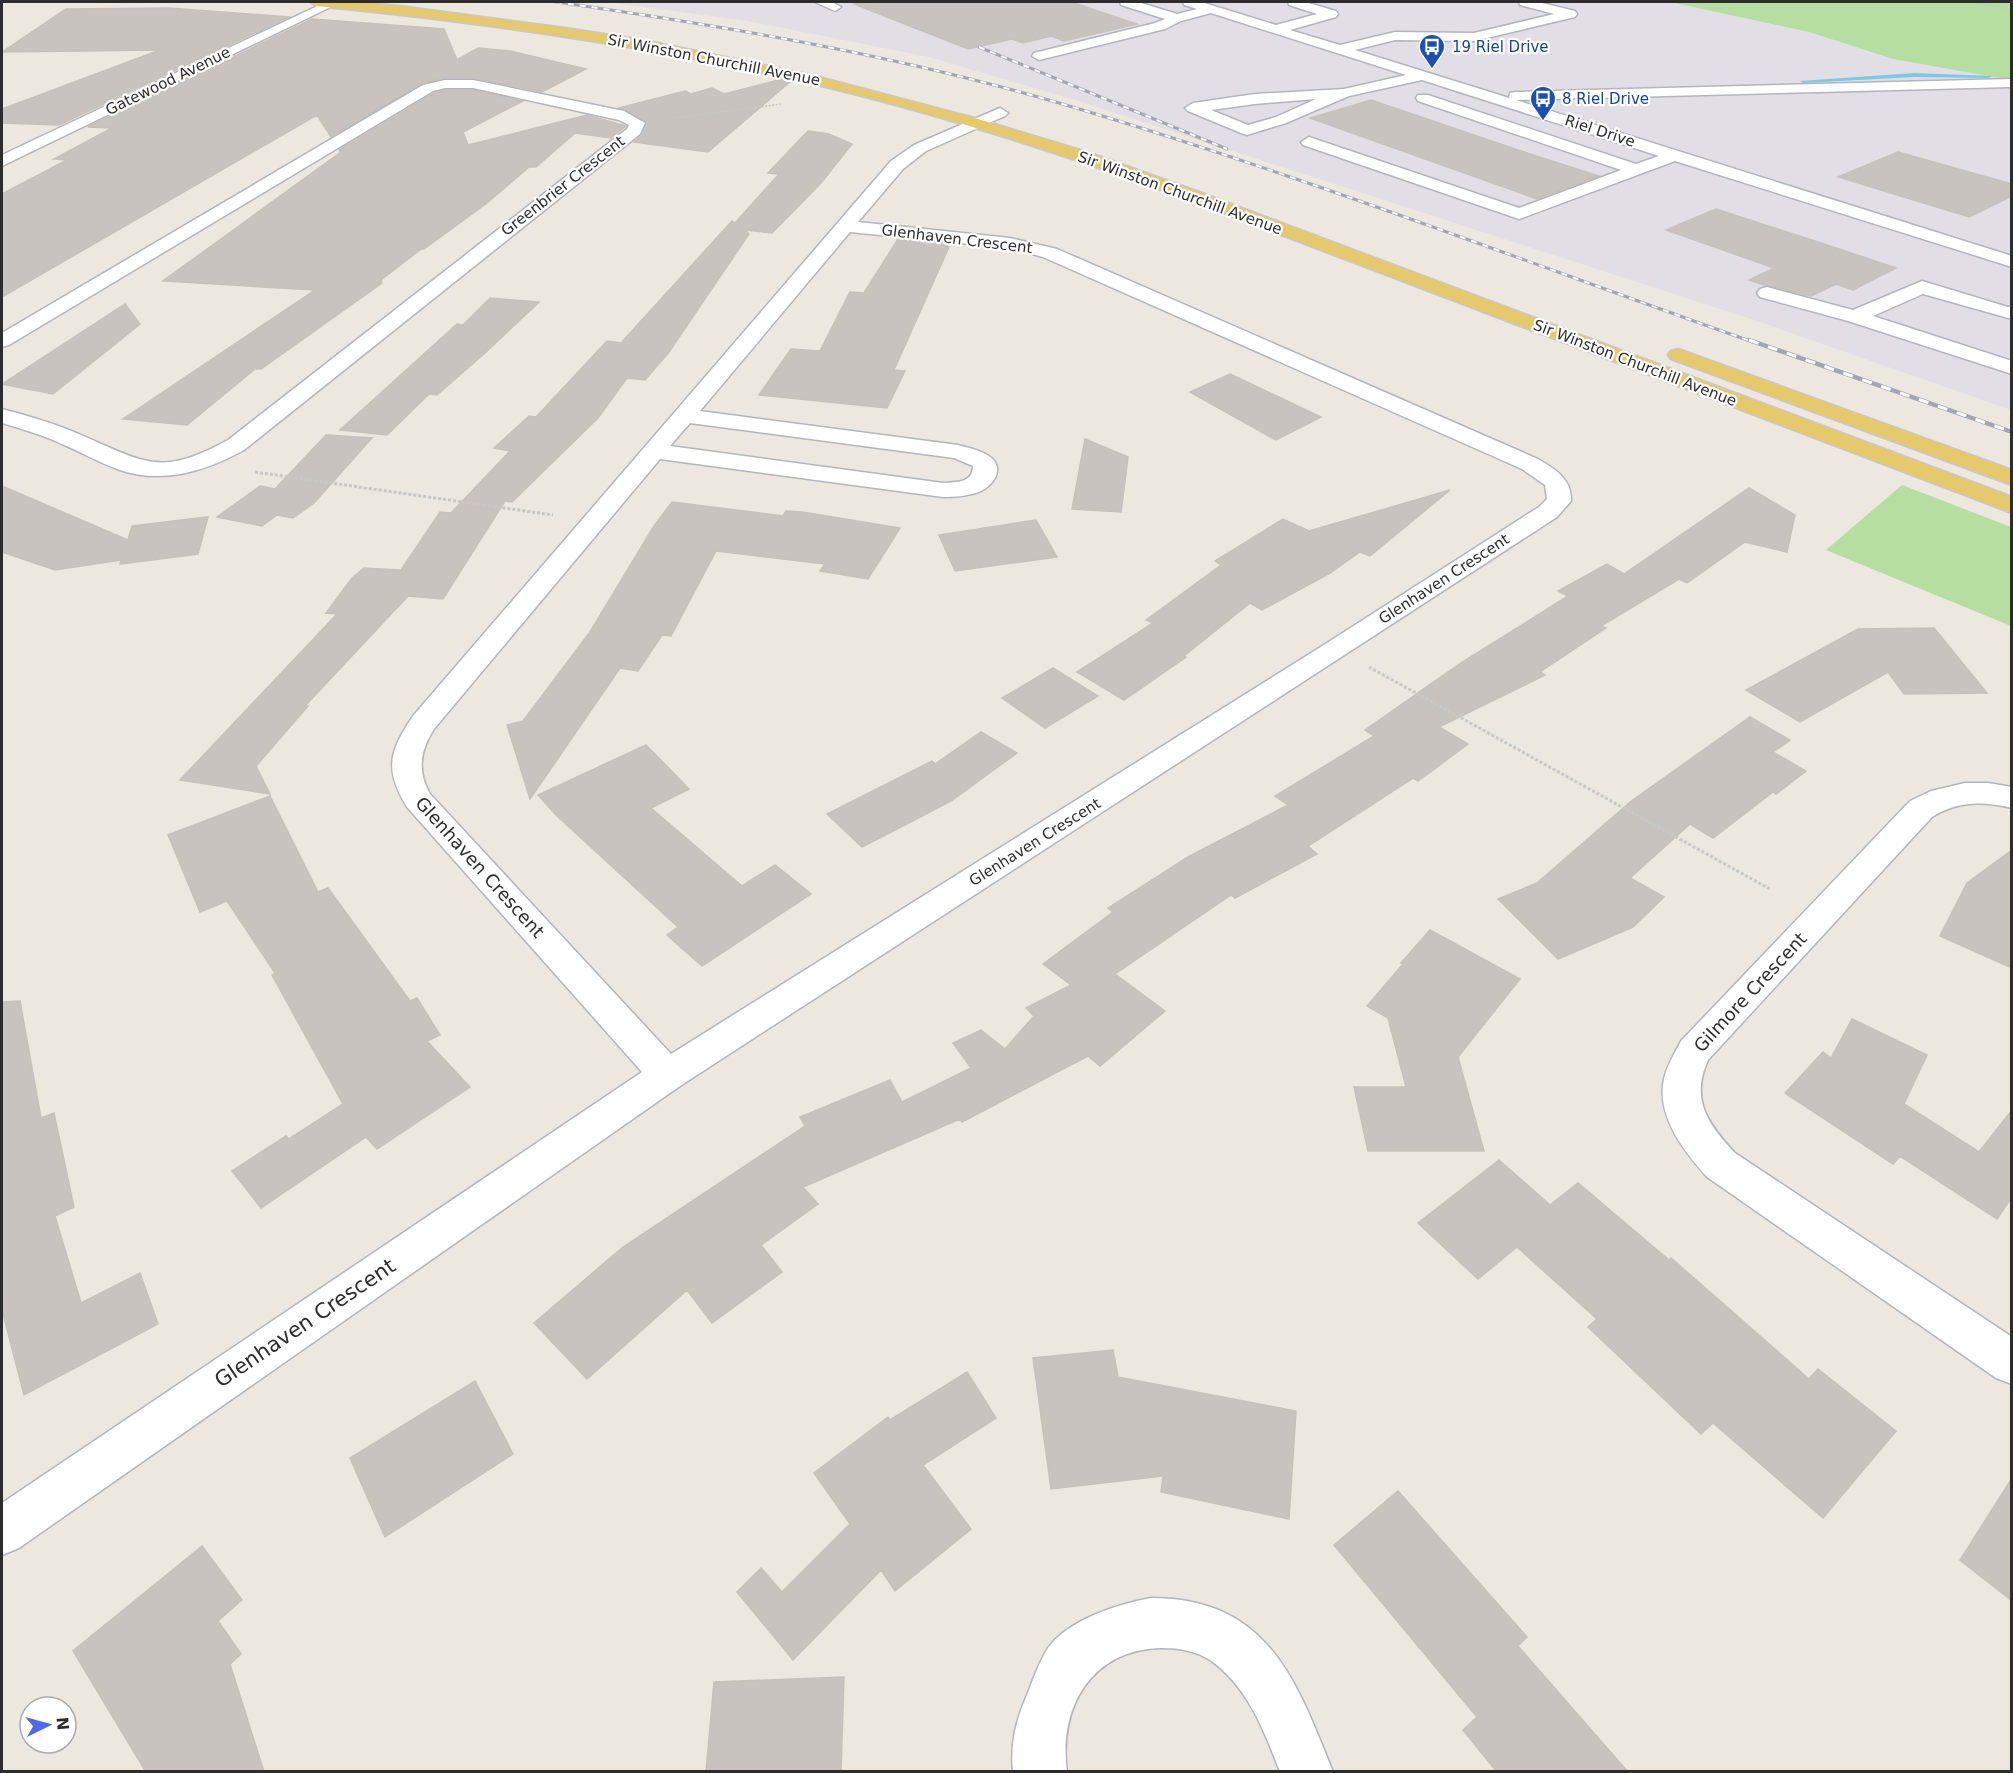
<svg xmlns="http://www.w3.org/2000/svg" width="2013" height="1773" font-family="'DejaVu Sans',sans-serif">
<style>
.industrial{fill:#e1dfe5}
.green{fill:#b5dea0}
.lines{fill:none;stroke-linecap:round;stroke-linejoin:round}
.stream{fill:#7bc9e5;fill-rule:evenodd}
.building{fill:#c8c3be;stroke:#c7c2b9;stroke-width:1.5}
.minor-casing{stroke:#b2b5be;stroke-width:3}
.major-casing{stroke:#c8c8c8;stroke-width:3}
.path-far1{stroke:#c8c8c8;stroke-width:1.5;stroke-dasharray:2 1.5;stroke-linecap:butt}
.path{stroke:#c8c8c8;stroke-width:3;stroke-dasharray:3 2;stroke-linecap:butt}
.minor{fill:#fff;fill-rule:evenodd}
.major{fill:#e5c96b;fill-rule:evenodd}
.rail-far1-casing{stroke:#a2a5b4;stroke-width:3}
.rail-casing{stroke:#a2a5b4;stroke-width:4.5}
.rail-far1{stroke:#fff;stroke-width:2;stroke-dasharray:6;stroke-linecap:butt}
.rail{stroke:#fff;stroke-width:3;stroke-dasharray:10;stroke-linecap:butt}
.labels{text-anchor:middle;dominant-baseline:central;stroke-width:4.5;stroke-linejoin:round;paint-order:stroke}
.far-transit-label{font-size:15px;fill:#164399;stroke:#fff;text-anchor:start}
.far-street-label{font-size:15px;fill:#2c2c2c;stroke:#fff}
.street-label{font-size:18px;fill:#2c2c2c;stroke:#fff}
.near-street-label{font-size:21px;fill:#2c2c2c;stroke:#fff}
</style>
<rect width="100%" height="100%" fill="#ece7df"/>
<!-- industrial -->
<path class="industrial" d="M606,2H1670L1809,32L1893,59L2011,80V410L1754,320L1082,102L929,57L748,21Z"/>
<!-- green -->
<path class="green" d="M1670,2H2011V80L1893,59L1809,32Z
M1902,485L2011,527V626L1826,550Z"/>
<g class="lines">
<!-- stream -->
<path class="stream" d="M1914,73L1992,76L1989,78L1914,77L1803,83L1800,81Z"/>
</g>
<!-- building -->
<path class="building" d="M854,2H1071L1137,24L1064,41L1051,36L1023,43L1012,39L968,49L854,4Z
M169,8L289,17L59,125L2,123V109L160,50L2,52L66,9Z
M312,19L444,29L457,60L478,48L510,51L586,69L542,92L473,78H445L423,83L331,137L317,115L2,297V194L67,160L54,159L112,128L88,127Z
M782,79L791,81L708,152L634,142L642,135L647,122L619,108L685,91L691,94L712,88L724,94Z
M445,90H473L523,101L463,132L468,145L587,115L626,126L611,138L575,133L536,167H529L487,203L424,249H421L381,280L382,283L261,369H255L187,425L123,419L315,290L163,281L341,152L339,150L434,93Z
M1371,100L1518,150L1599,176L1537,199L1310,118Z
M808,131L829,134L852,144L821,183L772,233L745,230L749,234L669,352L645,380L627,378L598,418L512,502L505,501L443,599L408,596L305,706H308L256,766L270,794L180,780L337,614L326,613L352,578L364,568L401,570L440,512L451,513L510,451L494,448L529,416L536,417L607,341L621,343L732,221L735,223L779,174L768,173Z
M1898,152L2012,184V196L1969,217L1838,177Z
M1716,209L1824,244L1896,268L1853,290L1836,284L1811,296L1764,285L1749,280L1774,268L1666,230Z
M898,239L940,243L949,247L894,370L905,371L887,408L759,395L791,349L820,351L850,292L864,293Z
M490,298L539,302L486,352L437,395L429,394L387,435L340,430L457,324L463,325Z
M125,304L140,324L53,394L2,384Z
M1230,374L1321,417L1276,440L1190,392Z
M326,435L372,438L314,503L293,518L277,515L262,526L217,517L260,486L275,489Z
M1085,439L1128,457L1121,512L1072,509Z
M2,486L128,540L132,526L208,517L198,554L120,564L121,560L55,570L2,552Z
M1749,488L1795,515L1787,552L1745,542L1687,583L1679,579L1601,626L1606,628L1540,672L1545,675L1439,727L1468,744L1418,781L1413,778L1308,846L1317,854L1235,898L1231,895L1115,974L1165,1011L1100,1066L1088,1056L962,1122L960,1119L803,1187L818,1204L761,1245L782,1272L712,1323L687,1290L587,1379L534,1323L623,1247L805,1126L800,1117L890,1080L902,1102L971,1068L953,1043L981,1030L1005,1049L1034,1016L1026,1008L1071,985L1043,964L1113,912L1108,908L1188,857L1288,805L1275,796L1374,736L1365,730L1461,663L1568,596L1558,591L1607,564L1624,574Z
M1450,490L1370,556L1360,552L1330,573L1262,610L1250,603L1184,656L1186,657L1124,700L1077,672L1153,623L1146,620L1221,565L1215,561L1283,519L1309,531Z
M672,502L783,516L786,511L802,512L900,528L868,579L820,571L825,564L716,551L671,636L662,635L638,671L620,668L530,799L507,725L523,721L590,632L654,526Z
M1036,520L1057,557L955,571L939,535Z
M1934,628L1987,693L1904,694L1888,672L1800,722L1746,690L1858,629Z
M1053,668L1098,696L1045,728L1002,698Z
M1750,717L1790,740L1773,752L1806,771L1776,794L1773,792L1713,838L1690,824L1630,878L1664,897L1633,927L1558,959L1498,899L1537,883L1630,802Z
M981,732L1017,753L951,801L862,847L827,814L932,761L935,764Z
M646,745L689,789L651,808L742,886L775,865L811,894L702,966L667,935L678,927L556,815L538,795Z
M270,796L318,892L328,888L410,1001L417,998L440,1035L427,1041L470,1087L377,1149L366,1137L261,1208L232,1171L286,1136L289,1139L343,1104L272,975L275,973L227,901L200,912L168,835Z
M2012,850V968L1940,936L1967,883Z
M1430,930L1520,979L1458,1057L1484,1151H1368L1354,1087H1406L1388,1018L1367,1006L1403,964L1401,963Z
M20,1001L41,1118L54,1113L74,1207L55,1216L81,1303L140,1273L158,1324L24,1395L2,1310V1002Z
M1852,1019L1927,1055L1904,1104L1979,1152L2012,1110V1197L1997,1219L1900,1156L1893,1164L1785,1093L1823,1052L1831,1058Z
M1499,1160L1550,1205L1578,1183L1669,1260L1671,1258L1809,1379L1818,1369L1896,1431L1823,1518L1713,1423L1701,1434L1588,1327L1597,1319L1517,1247L1478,1279L1418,1223Z
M1113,1350L1118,1377L1296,1411L1289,1519L1161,1492L1163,1476L1051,1489L1033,1358Z
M967,1372L996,1418L923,1465L971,1529L895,1591L881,1570L793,1660L737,1592L761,1568L782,1592L850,1524L814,1473L888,1417L890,1420Z
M475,1381L513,1454L385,1537L350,1458Z
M2012,1478V1601L1960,1560Z
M1398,1491L1527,1637L1518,1646L1628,1772H1497L1463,1730L1477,1717L1334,1545Z
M202,1546L242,1600L218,1621L241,1654L230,1664L264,1772H146L73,1651Z
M844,1677L841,1772H706L714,1682Z"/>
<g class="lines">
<defs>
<path id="minor" d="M326,2H341L2,166V155Z
M815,2H832L841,7L835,11Z
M1120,2H1138L1177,14L1197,9L1184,5L1183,2H1201L1276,25L1317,14L1289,5L1288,2H1305L1336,11L1338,14L1336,17L1290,30L1340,45L1395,32L1474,33L1554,14L1520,5L1519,2H1538L1575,11L1577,14L1575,17L1474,41L1395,40L1355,50L1509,98L1510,93L1515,92L2012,79L2011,87L1516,100L2012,256V267L1675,161L1519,219L1303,145L1301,142L1309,137L1315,139L1519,208L1621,170L1418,101L1416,98L1418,95H1428L1636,164L1659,156L1422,80L1349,96L1286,123L1247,135L1241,133L1188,111L1185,108L1193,103L1255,94L1344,89L1406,75L1211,13L1181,21L1165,29L1039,60L1032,56L1034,53L1155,23L1165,19L1121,5ZM1316,99L1276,117L1248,125L1211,110L1255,104Z
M445,80H473L624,111L645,123L640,134L244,450C204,472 161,485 117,469C98,462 81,452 62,444C43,435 22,429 2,423V409C29,416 56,424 81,435C146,463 160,477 228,440L627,129L629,125L619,120L473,88H445L433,91L9,345L2,347V333L423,85Z
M1000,108L1008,113L1005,116L926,151L903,169L858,222L1010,238L1057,249L1538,459C1555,469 1572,479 1571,501L1557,517L680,1086L19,1548L2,1555V1503L642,1072L407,807C384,769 389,752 413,716L891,161L914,145ZM850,232L1010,248L1043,257L1522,469L1545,485L1547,499L1539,507L1327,643L671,1054L430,794C417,771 420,751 434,729L660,459L943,497C956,497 969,496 981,491C987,488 992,483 995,478C1006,455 973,449 958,445L700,411ZM690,423L954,458L973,466C973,483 957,482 943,483L670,446Z
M1922,281L2008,307L2012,306V319L1923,294L1873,316L2012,361V374L1848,321L1760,297L1757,293L1760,289L1767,287L1853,310Z
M1965,783H1988L2012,787V808C1982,801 1958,801 1932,817L1708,1060C1690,1100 1708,1124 1735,1153L2012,1337V1384L1996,1378L1707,1177C1684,1151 1656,1116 1664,1079C1667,1065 1675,1053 1681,1041L1910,801L1931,791Z
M1151,1598C1268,1598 1296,1680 1333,1772H1280C1264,1730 1248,1687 1210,1660C1196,1651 1179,1648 1162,1648C1092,1649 1058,1707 1067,1772H1013C1010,1743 1016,1721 1027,1695C1033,1680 1039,1662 1048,1648C1068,1620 1118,1604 1151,1598Z"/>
<path id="major" d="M310,2H351L399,6L565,28L648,41L811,75L978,119L1090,153L1199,192L2012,497V513L1187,199C1063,154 938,113 809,83C647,46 482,22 316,6Z
M1678,349L2012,470V485L1671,359L1668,355L1671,351Z"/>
</defs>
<!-- minor casing -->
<use href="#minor" class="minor-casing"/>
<!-- major casing -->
<use href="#major" class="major-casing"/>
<!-- path-far1 -->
<path class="path-far1" d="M1977,2L2012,10
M675,118L782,104"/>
<!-- path -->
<path class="path" d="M255,472L553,515
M1369,667L1770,889"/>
<!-- minor -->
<use href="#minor" class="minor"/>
<!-- major -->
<use href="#major" class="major"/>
<defs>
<path id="rail-far1" d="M556,2C725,26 895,55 1059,103C1294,172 1523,261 1753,342
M979,47L1227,149"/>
<path id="rail" d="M1749,340L2012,432"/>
</defs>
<!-- rail-far1 casing -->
<use href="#rail-far1" class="rail-far1-casing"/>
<!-- rail casing -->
<use href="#rail" class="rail-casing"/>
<!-- rail-far1 -->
<use href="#rail-far1" class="rail-far1"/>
<!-- rail -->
<use href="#rail" class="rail"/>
</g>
<!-- icons -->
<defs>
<symbol id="bus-pin" viewBox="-11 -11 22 30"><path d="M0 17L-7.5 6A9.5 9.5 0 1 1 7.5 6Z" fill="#1a4fb4" stroke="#fff"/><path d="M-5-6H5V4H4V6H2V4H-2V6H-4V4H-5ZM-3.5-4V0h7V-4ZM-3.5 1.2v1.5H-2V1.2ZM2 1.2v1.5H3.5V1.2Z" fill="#fff"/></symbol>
</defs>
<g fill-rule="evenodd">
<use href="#bus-pin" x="1417" y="32" width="30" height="40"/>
<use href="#bus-pin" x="1528" y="84" width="30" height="40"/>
</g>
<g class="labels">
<!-- far-transit labels -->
<g class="far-transit-label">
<text x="1452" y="47">19 Riel Drive</text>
<text x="1562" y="99">8 Riel Drive</text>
</g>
<!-- far-street labels -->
<g class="far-street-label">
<text transform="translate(714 60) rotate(11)">Sir Winston Churchill Avenue</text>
<text transform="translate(168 81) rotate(-26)">Gatewood Avenue</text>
<text transform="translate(1600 131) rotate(18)">Riel Drive</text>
<text transform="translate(563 186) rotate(-38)">Greenbrier Crescent</text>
<text transform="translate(1180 193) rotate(20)">Sir Winston Churchill Avenue</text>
<text transform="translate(957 239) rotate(7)">Glenhaven Crescent</text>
<text transform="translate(1635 363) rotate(21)">Sir Winston Churchill Avenue</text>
<text transform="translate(1444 579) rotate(-33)">Glenhaven Crescent</text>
<text transform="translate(1035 842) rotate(-32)">Glenhaven Crescent</text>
</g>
<!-- street labels -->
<g class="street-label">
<text transform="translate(480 867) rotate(48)">Glenhaven Crescent</text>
<text transform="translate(1750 992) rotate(-47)">Gilmore Crescent</text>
</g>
<!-- near-street labels -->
<g class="near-street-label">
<text transform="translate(305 1323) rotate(-34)">Glenhaven Crescent</text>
</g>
</g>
<!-- border -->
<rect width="2013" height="1773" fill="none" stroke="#2c2c2c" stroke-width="6"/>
<!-- north arrow -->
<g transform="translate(48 1725) rotate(85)"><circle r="28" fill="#ffffff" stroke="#ababab" stroke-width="1.5"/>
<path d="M0-4.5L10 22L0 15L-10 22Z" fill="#4d6aeb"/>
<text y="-9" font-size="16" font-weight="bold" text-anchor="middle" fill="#2c2c2c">N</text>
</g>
</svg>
